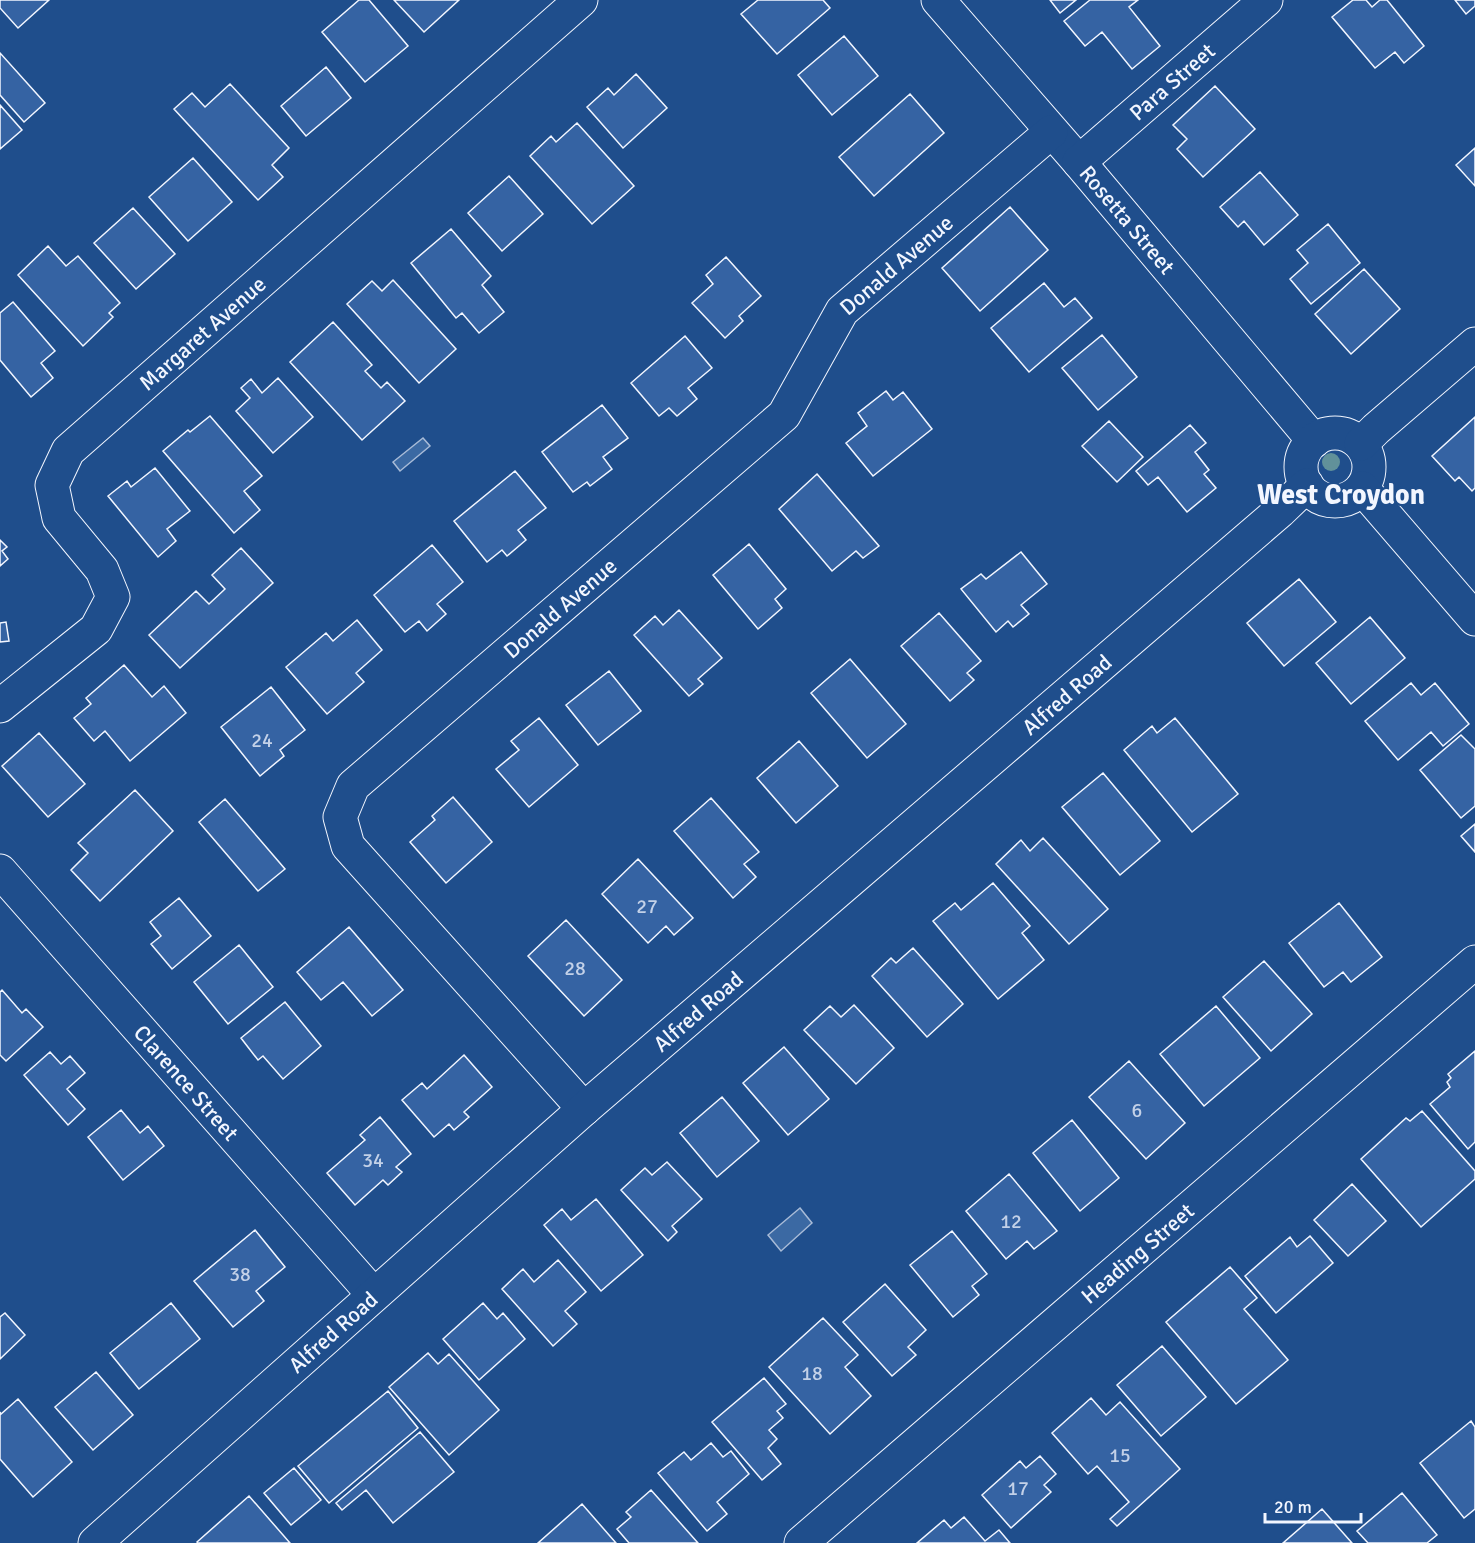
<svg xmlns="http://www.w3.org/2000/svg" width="1475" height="1543" font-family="Signika,sans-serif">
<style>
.water{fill:#3b69a3;stroke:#a8bbd7;stroke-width:1.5}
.building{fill:#3563a3;stroke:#f2f6ff;stroke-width:1.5}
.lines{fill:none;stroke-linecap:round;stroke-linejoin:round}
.minor-casing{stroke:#f2f6ff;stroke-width:35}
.minor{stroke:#1f4e8c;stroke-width:33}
.tree{fill:#61919a}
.labels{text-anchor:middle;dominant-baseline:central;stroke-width:4.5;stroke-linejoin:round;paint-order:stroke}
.number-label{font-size:20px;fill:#c3d1e8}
.street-label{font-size:22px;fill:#f2f6ff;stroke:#1f4e8c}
.district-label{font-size:28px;font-weight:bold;fill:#f2f6ff;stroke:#1f4e8c}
</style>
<rect width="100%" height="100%" fill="#1f4e8c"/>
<!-- water -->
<path class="water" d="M423,438L430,446L400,471L393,462Z
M800,1208L812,1223L781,1251L768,1235Z"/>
<!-- building -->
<path class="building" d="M0,0H49L18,28L0,8Z
M359,0H369L408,46L365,82L322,32Z
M394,0H459L424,32Z
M758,0H823L830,8L777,54L741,14Z
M1050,0H1076L1060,13Z
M1090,0H1138L1129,7L1160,46L1132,69L1102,32L1085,46L1064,21Z
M1353,0H1366L1372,7L1380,0H1387L1424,46L1404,63L1395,52L1375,68L1332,17Z
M1455,0H1475V6L1466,14Z
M844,36L878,76L832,115L798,75Z
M0,53L45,103L24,122L0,95Z
M326,67L351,98L306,136L281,106Z
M636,74L667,108L623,148L587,107L608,88L614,95Z
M230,84L289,148L272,165L283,177L258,200L174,109L192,93L205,107Z
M1215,86L1255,129L1203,177L1177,149L1187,139L1173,125Z
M910,94L944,133L874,196L839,157Z
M0,105L22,130L0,149Z
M577,123L634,186L592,224L530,156L551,136L556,142Z
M1475,148V186L1456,165Z
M193,158L232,202L188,241L149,197Z
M1260,172L1298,215L1264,245L1244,221L1238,227L1220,207Z
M509,176L543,214L502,251L468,213Z
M1010,207L1048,250L980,311L942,268Z
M133,208L175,254L136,289L94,243Z
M1328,224L1360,263L1311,304L1290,279L1308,263L1297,250Z
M451,229L491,276L482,285L504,312L479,333L462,313L456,318L411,263Z
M48,246L66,266L78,256L120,303L109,313L113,317L83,346L18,275Z
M726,257L761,296L739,316L743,321L725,338L692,303L713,284L706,275Z
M1364,269L1400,309L1351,354L1315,314Z
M393,280L456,349L419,383L347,304L372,281L382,291Z
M1044,283L1064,307L1075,298L1092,318L1029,372L991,328Z
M13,302L55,351L41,363L53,378L31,397L0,360V313Z
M333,322L372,365L365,371L381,388L387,382L405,401L362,440L290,362Z
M1102,335L1137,377L1098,410L1062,368Z
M685,336L712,368L688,388L697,399L677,416L669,408L659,416L631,383Z
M278,378L313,417L273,453L236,411L250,398L241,388L251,379L262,393Z
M886,391L893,400L903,392L932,429L873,476L846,443L867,426L858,413Z
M602,405L628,438L603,457L612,469L590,486L587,482L573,492L542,452Z
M210,416L262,476L244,491L260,510L234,533L163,451L188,430L190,432Z
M1475,417V488L1472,491L1459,477L1455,481L1432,456Z
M1109,421L1143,457L1117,482L1082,446Z
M1190,425L1206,443L1195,452L1209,470L1204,474L1216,488L1187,512L1158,477L1148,485L1136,471Z
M155,468L190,511L167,529L176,541L158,557L108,496L127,481L131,487Z
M515,471L546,508L518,530L526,540L507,556L502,550L487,562L454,521Z
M817,474L879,546L863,558L856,551L832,571L779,509Z
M0,540L7,547L2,551L8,559L0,566Z
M749,544L786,589L775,599L782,608L758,629L713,575Z
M432,545L463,582L437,604L446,614L427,631L419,621L405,632L374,595Z
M241,548L273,583L180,668L149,635L196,591L209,604L225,589L212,575Z
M1021,552L1047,584L1021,605L1029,614L1013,627L1008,621L996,632L961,589L981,574L986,579Z
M1299,579L1336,622L1284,666L1247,623Z
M679,610L722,658L698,679L703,684L689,696L634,635L655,616L663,625Z
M939,613L981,661L967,673L974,680L950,701L901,646Z
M1370,617L1405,658L1351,704L1316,663Z
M357,620L382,650L356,673L364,682L327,714L286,667L326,633L333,641Z
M6,622L9,641L0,642V623Z
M850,659L906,724L867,758L811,693Z
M124,665L152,697L164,686L186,713L130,761L105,731L94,741L74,718L91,704L86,698Z
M609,671L641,711L598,745L566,705Z
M1411,683L1421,695L1435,683L1469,724L1443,746L1431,732L1398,760L1365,721Z
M271,687L305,730L280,750L284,756L260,776L221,727Z
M539,718L578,765L529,807L496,769L519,750L511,741Z
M1175,718L1238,794L1192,832L1124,750L1152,726L1157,733Z
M39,733L85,784L48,817L2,766Z
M1461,735L1475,749V806L1461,818L1420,770Z
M799,741L838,786L796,823L757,778Z
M1103,773L1160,841L1120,875L1062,807Z
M135,790L173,831L100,901L71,870L88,853L78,843Z
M453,797L492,842L446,883L410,842L435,820L432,816Z
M711,798L759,852L744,864L756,877L733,898L674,831Z
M225,799L285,869L258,891L199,822Z
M1475,824V852L1461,836Z
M1043,838L1108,909L1069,944L996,864L1021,840L1030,851Z
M638,859L693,918L674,935L666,926L648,943L602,894Z
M993,883L1030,926L1022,933L1044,960L998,999L933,921L955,903L961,910Z
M179,898L211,936L172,969L151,944L161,936L150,922Z
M1339,903L1382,957L1351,982L1343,972L1324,987L1289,943Z
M566,920L622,980L584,1016L528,956Z
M349,927L403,990L372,1016L343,982L321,1000L297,972Z
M239,945L273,987L228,1024L194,982Z
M913,948L963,1004L927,1037L872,976L891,958L896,963Z
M1264,961L1312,1014L1271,1051L1223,997Z
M2,990L22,1013L26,1009L43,1027L6,1061L0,1055V992Z
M285,1002L321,1046L283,1079L263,1056L258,1060L241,1038Z
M854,1005L894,1048L856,1084L804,1030L830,1006L841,1017Z
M1216,1006L1260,1058L1204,1106L1160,1054Z
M784,1047L829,1099L788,1135L743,1083Z
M1475,1051V1142L1468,1149L1430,1104L1450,1087L1447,1082L1451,1078L1448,1074Z
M50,1052L61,1064L70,1056L85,1073L67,1089L85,1109L68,1125L24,1075Z
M464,1055L492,1087L464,1112L469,1117L454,1130L449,1124L434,1137L402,1100L422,1083L427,1089Z
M1129,1061L1185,1123L1146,1159L1089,1097Z
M722,1097L759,1141L717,1177L680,1133Z
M121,1110L140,1133L148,1126L164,1146L123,1180L88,1137Z
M1422,1111L1475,1171V1179L1421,1227L1361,1159L1406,1118L1410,1121Z
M380,1117L411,1154L396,1167L402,1172L388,1185L383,1180L355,1205L327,1173L365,1140L360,1135Z
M1072,1120L1119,1178L1080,1211L1033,1153Z
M667,1162L702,1199L672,1226L677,1232L668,1241L621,1190L645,1168L652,1175Z
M1009,1174L1057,1231L1034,1249L1027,1241L1006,1259L966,1211Z
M1352,1184L1386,1221L1348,1256L1314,1220Z
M596,1199L643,1255L601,1291L544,1225L562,1209L571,1220Z
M255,1230L285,1267L256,1291L264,1301L233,1327L194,1281Z
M952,1231L987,1274L972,1286L979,1295L953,1317L910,1265Z
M1310,1236L1333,1263L1276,1313L1245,1276L1290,1237L1297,1247Z
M558,1260L586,1292L565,1311L577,1324L553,1346L502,1289L523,1269L534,1282Z
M1230,1267L1257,1298L1244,1309L1288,1360L1236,1404L1166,1322Z
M885,1284L926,1330L908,1347L916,1355L892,1376L843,1322Z
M171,1303L200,1339L139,1389L110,1353Z
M483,1303L497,1319L503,1313L525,1339L479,1380L443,1339Z
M5,1313L25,1335L0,1359V1317Z
M823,1318L858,1355L845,1367L871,1396L830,1434L769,1367Z
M1162,1346L1206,1397L1161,1436L1117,1385Z
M428,1353L438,1364L449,1354L499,1410L449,1455L389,1387Z
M96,1372L133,1415L93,1450L55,1407Z
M764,1378L786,1404L777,1411L783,1418L769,1430L777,1439L768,1448L781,1464L762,1480L712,1422Z
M388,1391L418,1428L329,1503L298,1466Z
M1091,1398L1106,1415L1120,1402L1180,1469L1117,1526L1110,1519L1129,1502L1097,1466L1088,1474L1052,1433Z
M18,1399L72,1462L33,1497L0,1459V1412L1,1414Z
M1471,1421L1475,1427V1509L1464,1518L1420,1463Z
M420,1432L454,1472L393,1523L366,1490L342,1510L336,1503Z
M711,1443L723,1457L731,1451L749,1474L717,1502L727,1514L707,1531L658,1473L684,1452L691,1460Z
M1040,1456L1056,1474L1044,1485L1051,1492L1011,1528L982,1495L1020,1461L1026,1468Z
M294,1468L321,1500L291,1525L264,1493Z
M651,1490L698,1543H629L617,1529L631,1517L626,1512Z
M1402,1493L1437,1535L1427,1543H1368L1357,1531Z
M249,1496L290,1543H198L197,1542Z
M582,1504L616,1543H538Z
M1322,1509L1352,1543H1283Z
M964,1517L985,1541L999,1530L1010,1543H917L944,1520L951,1528Z"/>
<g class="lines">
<defs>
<g id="minor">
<path id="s1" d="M938,0L1079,162L1314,441"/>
<path id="s2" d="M1079,162L1266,0"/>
<circle cx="1335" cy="467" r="34"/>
<path d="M1361,444L1376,429L1475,344"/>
<path d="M1362,488L1475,619"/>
<path id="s3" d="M0,706L96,629L113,597L102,570L59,518L52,485L68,451L581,0"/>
<path id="s4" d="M0,871L373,1294"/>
<path id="s5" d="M584,1109L348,846L340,817L353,786L784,415L842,311L1051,132"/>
<path id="s6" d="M95,1543L584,1109L1280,511L1307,485"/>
<path id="s7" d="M801,1543L1475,962"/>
</g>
</defs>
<!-- minor casing -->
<use href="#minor" class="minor-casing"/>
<!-- minor -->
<use href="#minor" class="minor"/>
</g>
<!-- trees -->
<circle class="tree" cx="1331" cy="462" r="9"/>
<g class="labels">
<!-- number labels -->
<g class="number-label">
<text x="262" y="740">24</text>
<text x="647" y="906">27</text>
<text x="575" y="968">28</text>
<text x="1137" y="1110">6</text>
<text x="373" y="1160">34</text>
<text x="1011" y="1221">12</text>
<text x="240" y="1274">38</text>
<text x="812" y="1373">18</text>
<text x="1120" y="1455">15</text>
<text x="1018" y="1488">17</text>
</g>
<!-- street labels -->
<g class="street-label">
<text stroke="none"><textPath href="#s2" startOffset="123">Para Street</textPath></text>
<text stroke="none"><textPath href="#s1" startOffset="290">Rosetta Street</textPath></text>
<text stroke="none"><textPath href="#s5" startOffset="1176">Donald Avenue</textPath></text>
<text stroke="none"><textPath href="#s3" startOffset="506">Margaret Avenue</textPath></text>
<text stroke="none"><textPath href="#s5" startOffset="690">Donald Avenue</textPath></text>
<text stroke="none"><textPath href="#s6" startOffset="1290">Alfred Road</textPath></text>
<text stroke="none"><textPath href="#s6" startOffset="804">Alfred Road</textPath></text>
<text stroke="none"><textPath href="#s4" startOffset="282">Clarence Street</textPath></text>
<text stroke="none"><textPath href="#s7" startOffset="444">Heading Street</textPath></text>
<text stroke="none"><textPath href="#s6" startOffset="318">Alfred Road</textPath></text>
</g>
<!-- district labels -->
<g class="district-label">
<text x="1341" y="495">West Croydon</text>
</g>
</g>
<!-- scale -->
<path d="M1265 1513v9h96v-9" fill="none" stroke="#f2f6ff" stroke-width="3"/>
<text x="1274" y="1513" font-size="18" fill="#f2f6ff" stroke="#1f4e8c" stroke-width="4.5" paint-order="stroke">20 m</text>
</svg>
